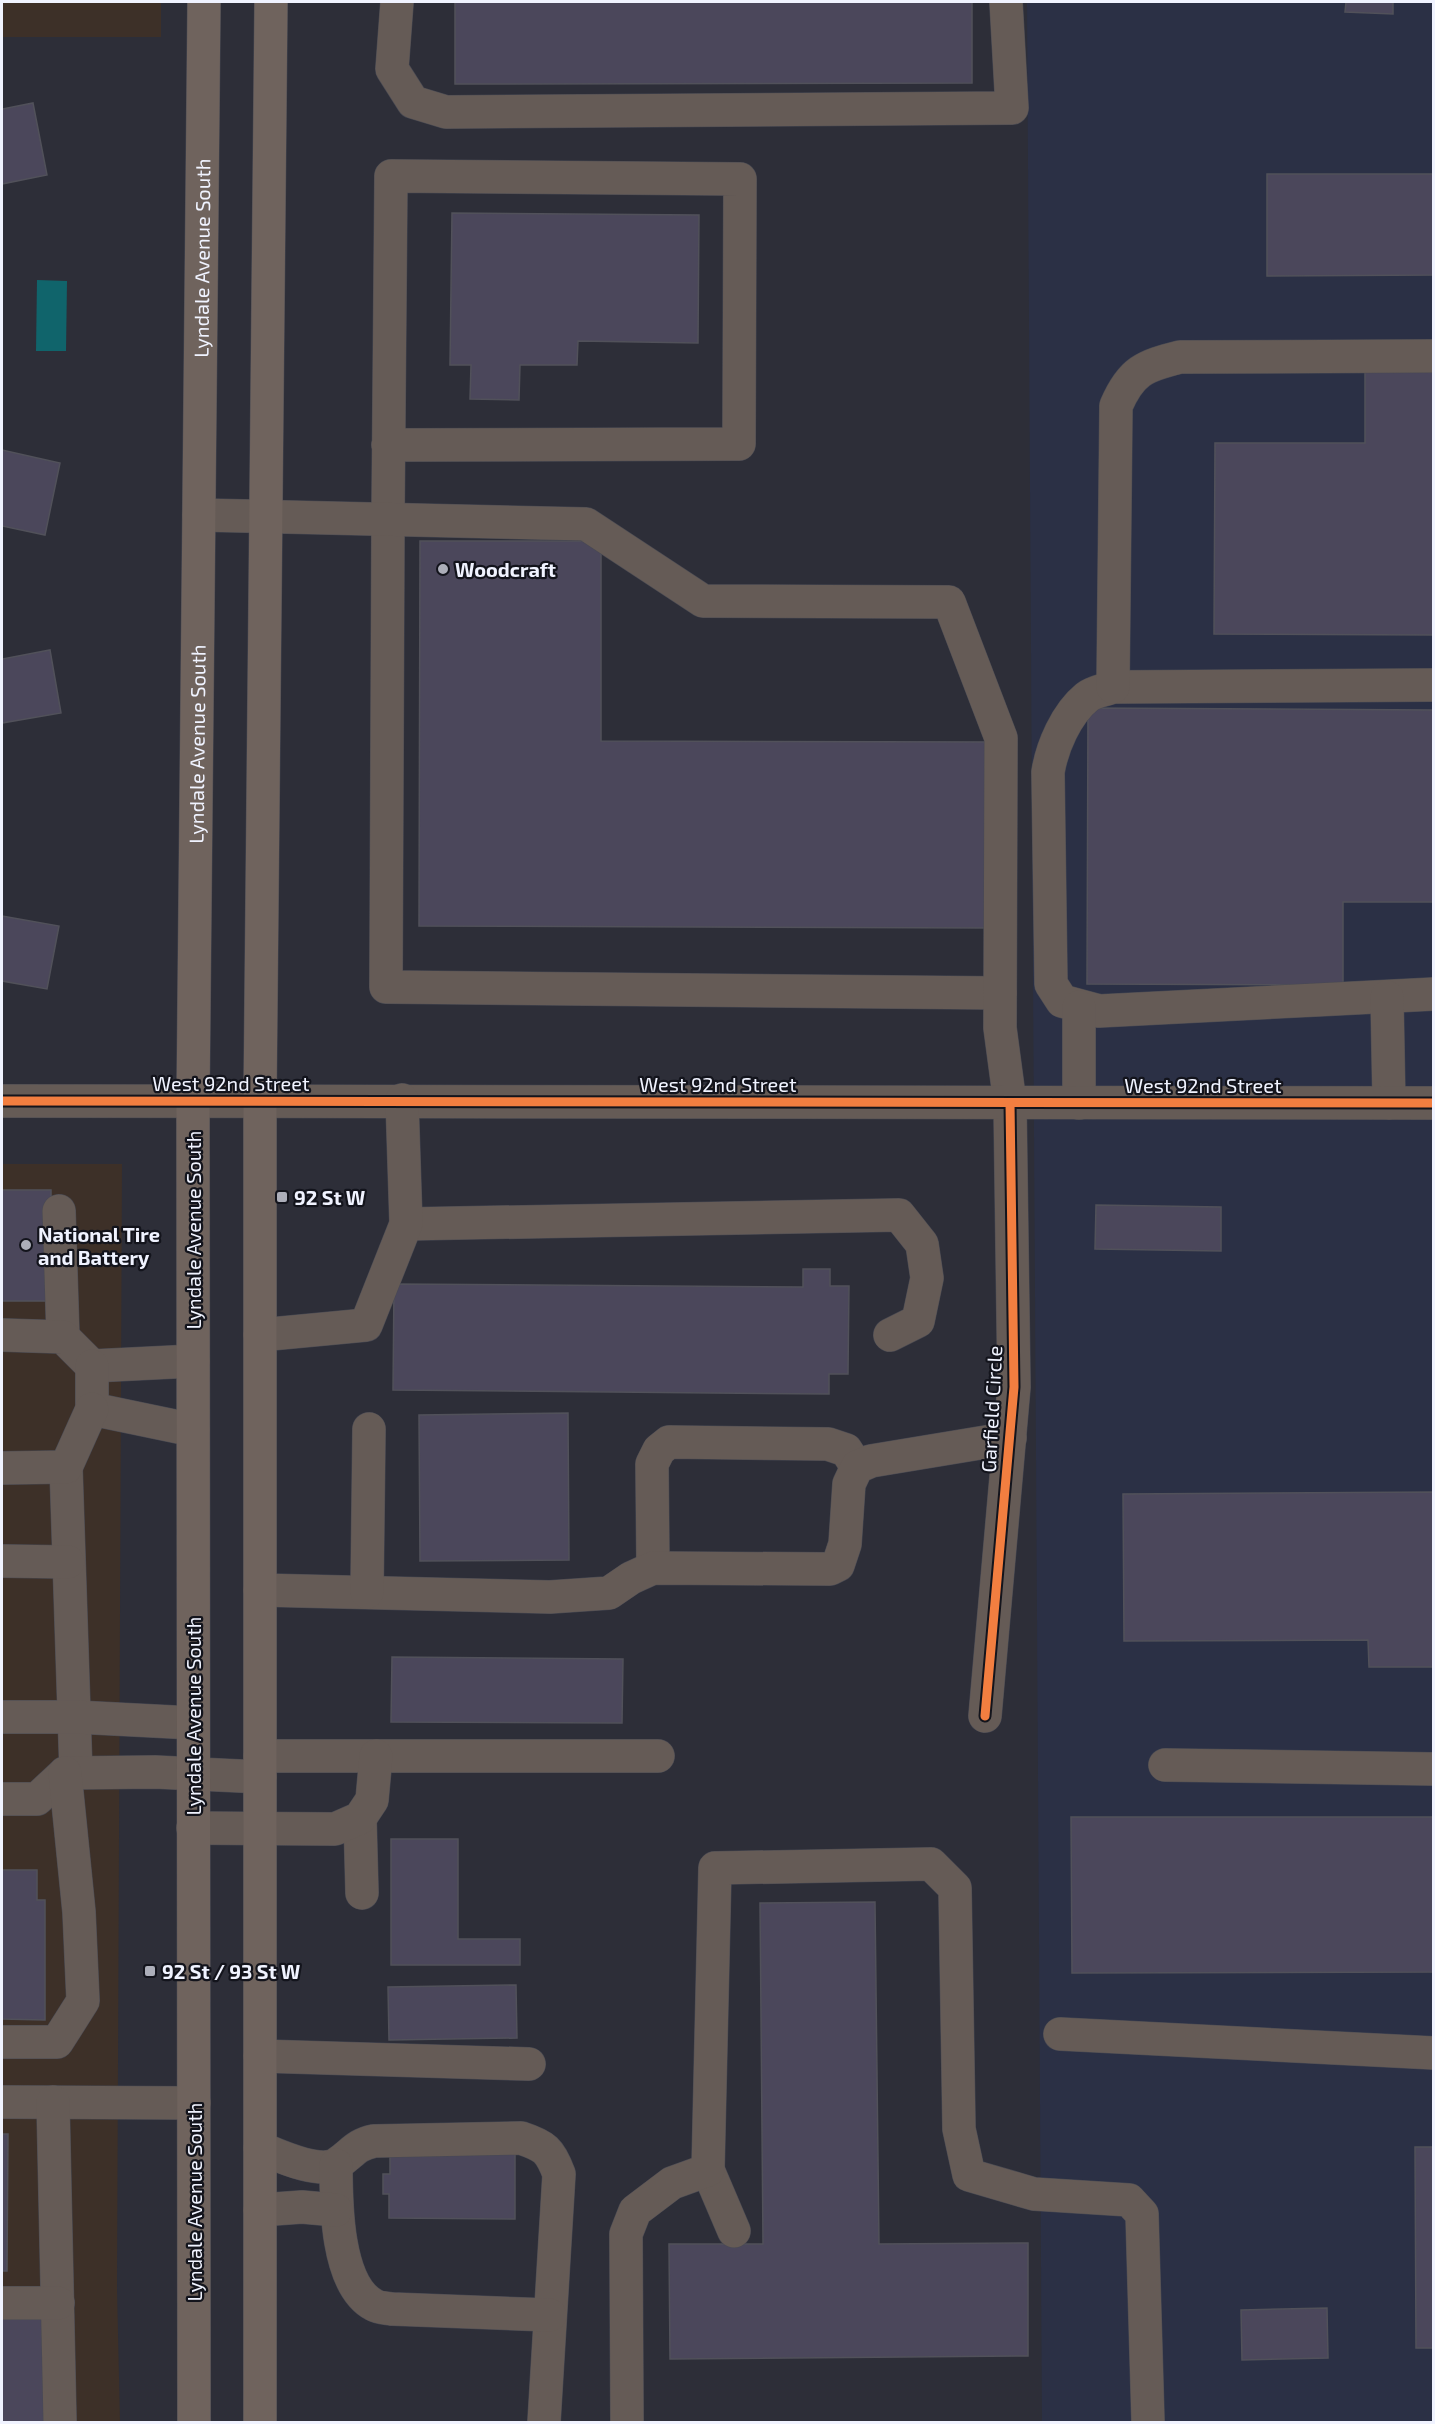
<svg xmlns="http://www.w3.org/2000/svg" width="1435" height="2424" font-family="'Exo 2',sans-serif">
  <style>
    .commercial { fill: #3d3028 }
    .built { fill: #2b3045 }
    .water { fill: #10646b }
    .building { fill: #4b475b; stroke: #51515a; stroke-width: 1.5 }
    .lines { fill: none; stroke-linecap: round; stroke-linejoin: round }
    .minor-casing { stroke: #494a53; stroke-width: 34 }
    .major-casing { stroke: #494a53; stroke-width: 34 }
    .minor { stroke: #655b56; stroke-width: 33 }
    .major { stroke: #6f635d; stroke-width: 33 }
    .cycleway-casing { stroke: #13141c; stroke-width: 13 }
    .cycleway { stroke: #f27e40; stroke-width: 9 }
    .poi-dot { fill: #acaeb9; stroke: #13141c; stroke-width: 2 }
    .labels { text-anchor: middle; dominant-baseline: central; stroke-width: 4.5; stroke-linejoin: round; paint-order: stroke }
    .street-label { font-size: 20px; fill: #f0f3ff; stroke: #13141c }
    .poi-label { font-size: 20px; font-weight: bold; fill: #f0f3ff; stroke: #13141c; text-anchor: start }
  </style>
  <rect width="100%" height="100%" fill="#2d2e38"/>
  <g class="commercial">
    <rect x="2" y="2" width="159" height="35"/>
    <path d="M2,1164H122L117,2289L120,2422H2Z"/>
  </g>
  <path class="built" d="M1027,2H1433V2422H1042Z"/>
  <path class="water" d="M37,280L67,281L66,351H36Z"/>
  <g class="building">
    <path d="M455,2H972V83L455,84Z"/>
    <path d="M1346,2H1393V14L1345,12Z"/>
    <path d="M33,103L47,175L2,184V109Z"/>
    <path d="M1267,174H1434V275L1267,276Z"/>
    <path d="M452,213L699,215L698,343L578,341L577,365H520L519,400L470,399L471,365H450Z"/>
    <path d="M1365,369H1434V635L1214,634L1215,443H1365Z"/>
    <path d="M2,450L60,463L45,535L2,526Z"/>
    <path d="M420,541H601V741L996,742L995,928L419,926Z"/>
    <path d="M50,650L61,713L2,723V659Z"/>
    <path d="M1088,708L1434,710V902H1343V985L1087,984Z"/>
    <path d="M2,916L59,926L47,989L2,981Z"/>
    <rect x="2" y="1190" width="49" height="111"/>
    <path d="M1096,1205L1221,1207V1251L1095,1249Z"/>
    <path d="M803,1269H830V1286H849L848,1374H829V1394L393,1390L394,1284L803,1287Z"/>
    <path d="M568,1413L569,1560L420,1561L419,1415Z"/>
    <path d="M1434,1492V1667H1369L1368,1640L1124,1641L1123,1494Z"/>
    <path d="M392,1657L623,1659L622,1723L391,1722Z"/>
    <path d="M1071,1817H1434V1972L1072,1973Z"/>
    <path d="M391,1839H458V1939H520V1965H391Z"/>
    <path d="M2,1870H37V1900H45V2020L2,2019Z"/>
    <path d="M875,1902L879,2244L1028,2243V2356L670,2359L669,2244H763L760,1903Z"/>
    <path d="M516,1985L517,2038L389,2040L388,1987Z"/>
    <path d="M2,2134H8L7,2271H2Z"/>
    <path d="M1415,2147H1434V2348H1416Z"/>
    <path d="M390,2149H515V2219L389,2218V2194H383V2174H390Z"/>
    <path d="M1327,2308L1328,2358L1242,2360L1241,2310Z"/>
    <path d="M2,2317H46L45,2422H2Z"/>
  </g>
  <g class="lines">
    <g class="minor-casing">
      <g id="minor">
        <path d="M397,2L392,69L413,102L446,112L1012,108L1006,2"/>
        <path d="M388,445L739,444L740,179L391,176L388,518L386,987L1000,993"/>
        <path d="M199,515L586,524L703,601L949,602L1001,738L1000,1028L1010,1103L1014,1387L985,1716"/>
        <path d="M1434,685L1113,687C1105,690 1093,692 1087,697C1066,714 1052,747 1048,772L1051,984L1062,1001L1099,1011L1434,994"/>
        <path d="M1113,687L1116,406C1131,371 1144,366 1180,357L1434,356"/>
        <path d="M1387,997L1389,1103"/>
        <path d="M1079,1007V1103"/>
        <path d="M2,1101L1434,1103"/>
        <path d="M59,1211L63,1337"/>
        <path d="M406,1224L899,1215L922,1244L927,1278L918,1321L890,1335"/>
        <path d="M2,1335L63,1337L92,1366L193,1361"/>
        <path d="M260,1335L366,1325L406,1224L402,1100"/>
        <path d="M92,1366V1409L193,1430"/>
        <path d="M66,1467L76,1773"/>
        <path d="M2,1468L66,1467L92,1409"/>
        <path d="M2,1561L68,1562"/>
        <path d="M653,1568L652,1464L659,1450L669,1442L828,1444L846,1450L857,1467"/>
        <path d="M260,1590L550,1597L609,1593L631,1578L653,1568L830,1569L838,1565L845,1544L849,1484L857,1467L871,1461L1010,1438"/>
        <path d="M367,1592L369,1429"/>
        <path d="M2,1717H76L193,1723"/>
        <path d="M260,1756H658"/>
        <path d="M1165,1765L1434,1769"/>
        <path d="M2,1799H37L65,1773L155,1772L260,1777"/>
        <path d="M360,1818L362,1893"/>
        <path d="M193,1828L335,1829L360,1818L372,1800L376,1756"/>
        <path d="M1060,2034L1434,2053"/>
        <path d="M2,2042H57L83,2001L79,1912L65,1773"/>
        <path d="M260,2056L529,2064"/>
        <path d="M2,2102L194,2103"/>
        <path d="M53,2102L60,2422"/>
        <path d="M260,2148C277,2155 322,2176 338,2163C353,2153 355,2145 374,2141L521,2138C545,2146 550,2150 559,2174L544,2422"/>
        <path d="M336,2165C336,2202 336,2285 374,2305C379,2308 387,2308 392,2309L550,2315"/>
        <path d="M708,2170L734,2231"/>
        <path d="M260,2210L302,2207L336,2210"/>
        <path d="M2,2303H58"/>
        <path d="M627,2422L626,2234L635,2211L672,2183L708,2170L715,1868L931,1864L955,1888L959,2129L969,2175L1034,2194L1129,2200L1142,2214L1148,2422"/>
      </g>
    </g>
    <g class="major-casing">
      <g id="major">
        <path id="s1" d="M194,2422L193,1102L204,2"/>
        <path d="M260,2422V1100L271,2"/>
      </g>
    </g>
    <use href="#minor" class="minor"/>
    <use href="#major" class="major"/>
    <g class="cycleway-casing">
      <g id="cycleway">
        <path d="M2,1101L1434,1103"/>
        <path d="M985,1716L1014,1387L1010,1103"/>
      </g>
    </g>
    <use href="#cycleway" class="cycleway"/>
  </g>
  <g class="poi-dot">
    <circle cx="443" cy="569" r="6"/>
    <rect x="276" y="1191" width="12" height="12" rx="3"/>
    <circle cx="26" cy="1245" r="6"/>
    <rect x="144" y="1965" width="12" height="12" rx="3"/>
  </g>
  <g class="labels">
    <g class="street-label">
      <text stroke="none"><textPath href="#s1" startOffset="2164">Lyndale Avenue South</textPath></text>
      <text stroke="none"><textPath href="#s1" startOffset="1678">Lyndale Avenue South</textPath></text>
      <text x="231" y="1083">West 92nd Street</text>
      <text x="718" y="1084">West 92nd Street</text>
      <text x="1203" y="1085">West 92nd Street</text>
      <text transform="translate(193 1230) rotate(-90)">Lyndale Avenue South</text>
      <text transform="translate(991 1409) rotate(-87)">Garfield Circle</text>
      <text transform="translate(193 1716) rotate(-90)">Lyndale Avenue South</text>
      <text transform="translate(194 2202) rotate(-90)">Lyndale Avenue South</text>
    </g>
    <g class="poi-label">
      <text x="455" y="569">Woodcraft</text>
      <text x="294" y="1197">92 St W</text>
      <text x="38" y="1234">National Tire<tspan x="38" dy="23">and Battery</tspan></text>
      <text x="162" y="1971">92 St / 93 St W</text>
    </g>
  </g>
  <rect width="1435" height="2424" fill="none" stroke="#f0f3ff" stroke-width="6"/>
</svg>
